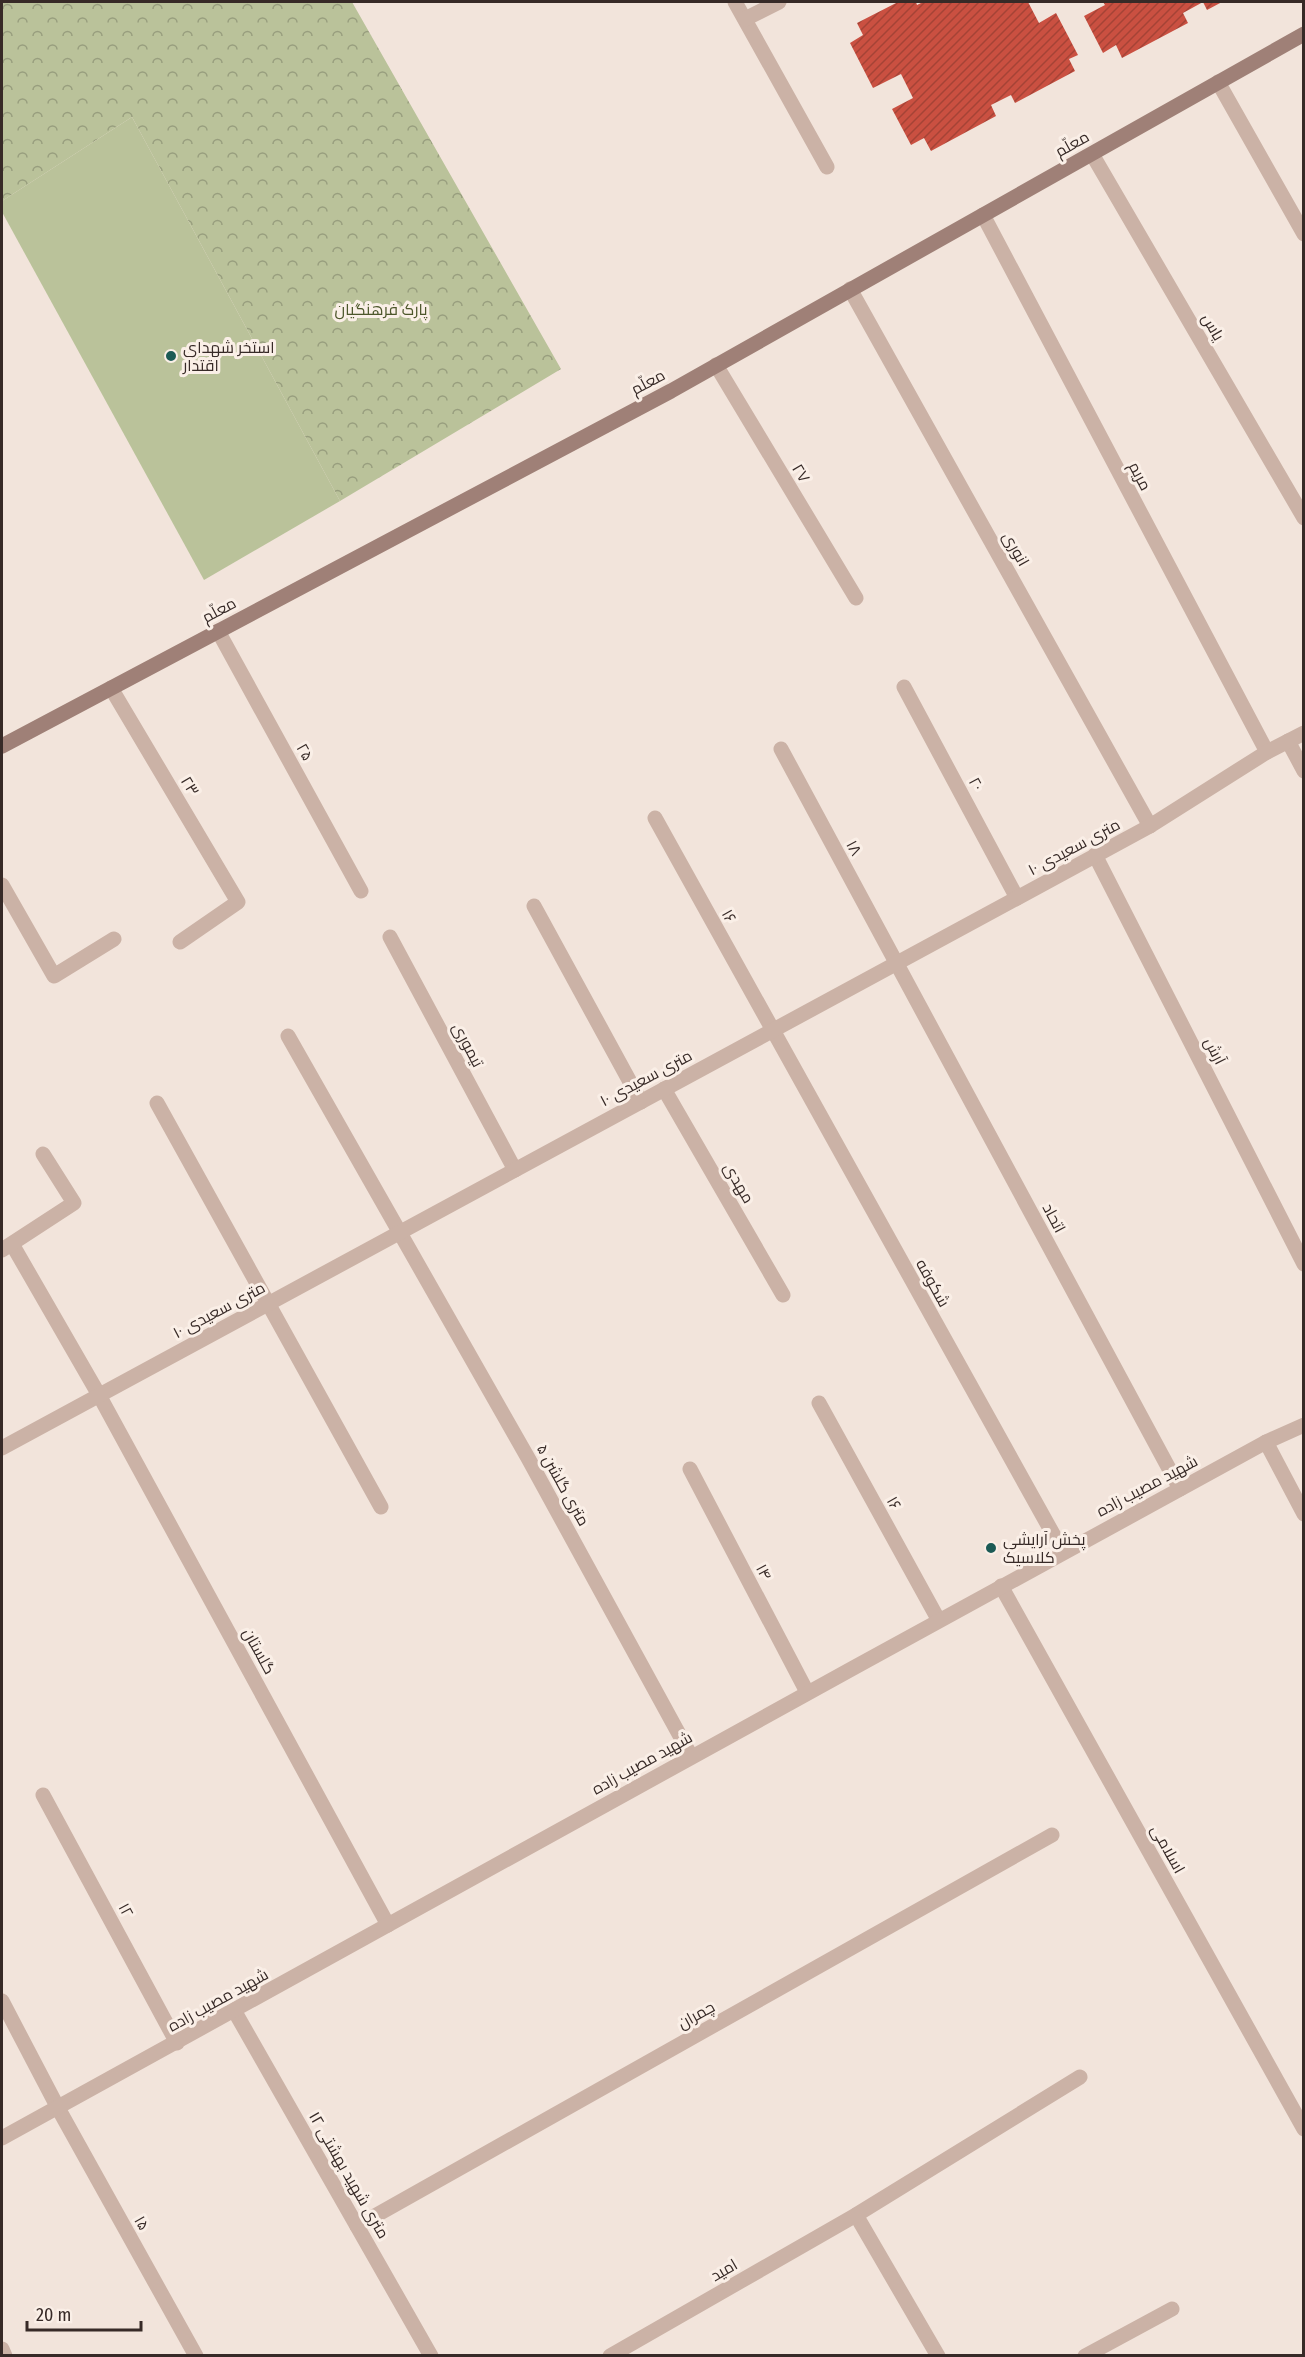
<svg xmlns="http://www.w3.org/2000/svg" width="1305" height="2357" font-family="'Fira Sans Condensed',Cairo,sans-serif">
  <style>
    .park { fill: url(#park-crowns) }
    .pitch { fill: #bac29a }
    .building { fill: url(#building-hatch) }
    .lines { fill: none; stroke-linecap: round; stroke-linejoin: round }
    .street { stroke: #cbb2a6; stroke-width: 15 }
    .secondary { stroke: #9f8077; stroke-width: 15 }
    .poi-dot { fill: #1b5a55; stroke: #faefe7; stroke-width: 2 }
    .labels { text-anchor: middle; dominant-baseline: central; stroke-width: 6; stroke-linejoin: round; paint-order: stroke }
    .street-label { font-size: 16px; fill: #372a27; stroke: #faefe7 }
    .park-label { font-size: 16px; fill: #4c562a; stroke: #faefe7 }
    .poi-label { font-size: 16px; fill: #372a27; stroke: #faefe7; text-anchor: start }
  </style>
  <defs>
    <pattern id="park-crowns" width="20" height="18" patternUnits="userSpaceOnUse" patternTransform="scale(1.5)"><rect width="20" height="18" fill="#bac29a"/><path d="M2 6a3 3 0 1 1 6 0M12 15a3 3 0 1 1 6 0" fill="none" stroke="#989e7e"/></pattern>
    <pattern id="building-hatch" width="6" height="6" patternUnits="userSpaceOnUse" patternTransform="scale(1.5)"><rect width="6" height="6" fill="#ca5041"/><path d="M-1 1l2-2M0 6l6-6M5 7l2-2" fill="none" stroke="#a54336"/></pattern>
  </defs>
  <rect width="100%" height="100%" fill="#f2e4db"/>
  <path class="park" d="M2,2H352L561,369L340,501L132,117L2,201Z"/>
  <path class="pitch" d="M132,117L340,501L204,580L2,212V201Z"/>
  <g class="building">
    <path d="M898,2H916L917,5L923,2H1028L1039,23L1056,13L1078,55L1069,59L1075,71L1015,103L1011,95L991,105L996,116L931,151L924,138L911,145L892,109L913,98L901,74L873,88L850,43L863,35L857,23Z"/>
    <path d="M1103,2H1222L1207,10L1203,2L1183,13L1188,23L1122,58L1116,45L1103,53L1084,16L1105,5Z"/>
  </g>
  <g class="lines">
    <g class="street">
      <path d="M735,2L827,167"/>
      <path d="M745,19L779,2"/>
      <path d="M1218,82L1304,234"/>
      <path d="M1092,154L1304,518"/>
      <path d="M983,215L1267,752"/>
      <path d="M850,289L1150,826"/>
      <path d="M716,365L856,598"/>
      <path d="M218,631L361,891"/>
      <path d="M904,687L1017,898"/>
      <path d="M111,688L238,902L180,942"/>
      <path d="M1288,741L1304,771"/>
      <path d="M781,749L1180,1489"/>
      <path d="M655,818L1063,1552"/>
      <path d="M1095,855L1304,1264"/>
      <path d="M2,885L54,976L114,939"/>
      <path d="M534,906L641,1102"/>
      <path d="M390,937L515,1170"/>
      <path d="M288,1036L528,1458L691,1756"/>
      <path d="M664,1089L783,1295"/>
      <path d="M157,1103L381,1507"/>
      <path d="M12,1244L99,1395L388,1925"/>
      <path d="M2,1250L74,1203L43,1154"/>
      <path d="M819,1403L938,1619"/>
      <path d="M1266,1442L1304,1514"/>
      <path d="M2,1448L1150,826L1267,752L1304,733"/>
      <path d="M690,1469L807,1692"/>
      <path d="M1001,1586L1304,2129"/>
      <path d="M43,1795L177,2043"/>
      <path d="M2,2001L58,2108L196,2356"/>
      <path d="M235,2012L431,2356"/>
      <path d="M2,2138C424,1908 843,1671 1266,1442L1304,1425"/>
      <path d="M856,2215L938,2356"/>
      <path d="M357,2226L1052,1835"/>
      <path d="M2,2349L5,2356"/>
      <path d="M610,2356L856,2215L1080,2077"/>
      <path d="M1085,2356L1172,2309"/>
    </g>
    <path class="secondary" d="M2,746L671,391L1304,34"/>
  </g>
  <g class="poi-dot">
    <circle cx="171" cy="356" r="6"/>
    <circle cx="991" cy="1548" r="6"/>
  </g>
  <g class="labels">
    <g class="street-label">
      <text transform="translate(1072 144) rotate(-29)">معلّم</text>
      <text transform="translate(1213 327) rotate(60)">یاس</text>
      <text transform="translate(648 382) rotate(-28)">معلّم</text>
      <text transform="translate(801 473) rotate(59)">۲۷</text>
      <text transform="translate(1140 476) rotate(62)">مریم</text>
      <text transform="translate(1016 549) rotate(61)">انوری</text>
      <text transform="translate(219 610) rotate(-28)">معلّم</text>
      <text transform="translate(305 752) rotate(61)">۲۵</text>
      <text transform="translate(976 784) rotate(62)">۲۰</text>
      <text transform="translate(190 786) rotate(59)">۲۳</text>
      <text transform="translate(1074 847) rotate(-28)">۱۰ متری سعیدی</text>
      <text transform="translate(854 848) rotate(62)">۱۸</text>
      <text transform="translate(729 916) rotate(61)">۱۶</text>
      <text transform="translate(468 1045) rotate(62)">تیموری</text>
      <text transform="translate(1215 1051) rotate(63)">آرش</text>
      <text transform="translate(646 1078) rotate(-28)">۱۰ متری سعیدی</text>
      <text transform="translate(739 1183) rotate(60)">مهدی</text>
      <text transform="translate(1054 1218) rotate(62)">اتحاد</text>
      <text transform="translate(933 1283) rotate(61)">شکوفه</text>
      <text transform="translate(219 1310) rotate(-28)">۱۰ متری سعیدی</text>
      <text transform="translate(563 1485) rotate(61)">۵ متری گلشن</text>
      <text transform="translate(1147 1486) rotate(-28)">شهید مصیب زاده</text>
      <text transform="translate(894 1503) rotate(61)">۱۶</text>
      <text transform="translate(764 1572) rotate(62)">۱۴</text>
      <text transform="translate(259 1651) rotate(61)">گلستان</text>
      <text transform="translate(642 1763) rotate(-29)">شهید مصیب زاده</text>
      <text transform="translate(1168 1849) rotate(61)">اسلامی</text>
      <text transform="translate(126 1910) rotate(62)">۱۲</text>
      <text transform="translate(218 2000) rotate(-29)">شهید مصیب زاده</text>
      <text transform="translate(696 2015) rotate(-29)">چمران</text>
      <text transform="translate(349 2175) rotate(60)">۱۲ متری شهید بهشتی</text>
      <text transform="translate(142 2223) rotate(61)">۱۵</text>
      <text transform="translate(724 2270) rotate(-30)">امید</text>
    </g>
    <g class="park-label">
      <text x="381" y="309">پارک فرهنگیان</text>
    </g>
    <g class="poi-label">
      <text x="183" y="347">استخر شهدای<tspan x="183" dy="18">اقتدار</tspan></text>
      <text x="1003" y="1539">پخش آرایشی<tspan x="1003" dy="18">کلاسیک</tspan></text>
    </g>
  </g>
  <rect width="1305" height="2357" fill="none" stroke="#372a27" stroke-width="6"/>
  <path d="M27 2321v9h114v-9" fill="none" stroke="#372a27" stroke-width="3"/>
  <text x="36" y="2321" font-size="18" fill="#372a27" stroke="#faefe7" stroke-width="4.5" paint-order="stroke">20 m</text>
</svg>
